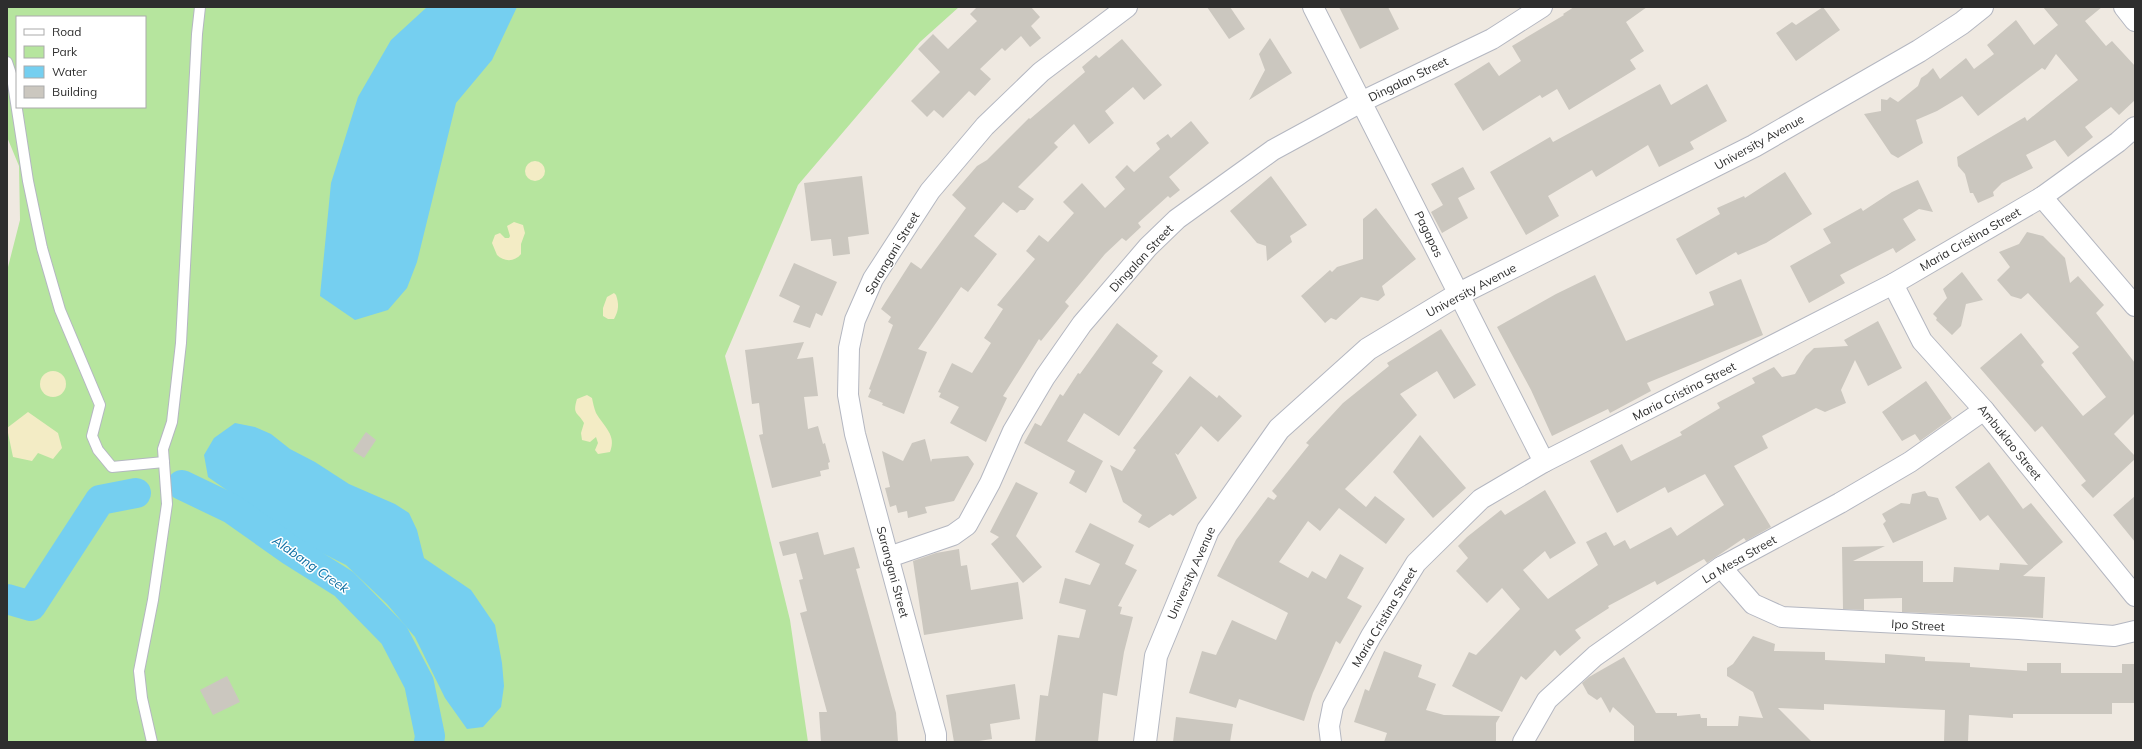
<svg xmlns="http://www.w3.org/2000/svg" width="2142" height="749" font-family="Mulish,sans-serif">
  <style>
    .green { fill: #b6e59e; fill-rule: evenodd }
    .sand { fill: #f3ecc5 }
    .water { fill: #75cff0 }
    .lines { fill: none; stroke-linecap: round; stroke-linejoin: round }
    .river { stroke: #75cff0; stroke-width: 30 }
    .building { fill: #cbc7bf }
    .lane-casing { stroke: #b4b7c1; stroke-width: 12 }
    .street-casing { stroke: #b4b7c1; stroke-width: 22 }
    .secondary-casing { stroke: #b4b7c1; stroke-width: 24 }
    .lane { stroke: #fff; stroke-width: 10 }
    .street { stroke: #fff; stroke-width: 20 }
    .secondary { stroke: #fff; stroke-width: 22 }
    .labels { text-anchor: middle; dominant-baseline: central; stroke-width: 3; stroke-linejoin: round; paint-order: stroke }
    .street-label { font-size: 12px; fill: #2e2e2e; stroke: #fff }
    .water-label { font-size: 13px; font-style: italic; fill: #0d6fa3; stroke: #fff }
  </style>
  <rect width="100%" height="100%" fill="#efe9e1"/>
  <path class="green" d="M7,7H959L920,42L798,185L725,356L790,620L808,742H7V271L20,220L19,166L7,137ZM17,17H145V107H17Z"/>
  <g class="sand">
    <circle cx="535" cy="171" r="10"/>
    <path d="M514,222L523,225L525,233L521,244V254C515,262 504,262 497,255L492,243L495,235L500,233L505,238H509L510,236L507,226Z"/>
    <path d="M614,293L616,295C619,304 619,310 614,319H608L603,316V308L607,297Z"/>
    <circle cx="53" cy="384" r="13"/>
    <path d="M587,395L592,398C593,403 594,408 596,413C604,427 617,435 610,452L598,454L595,450L598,443L596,437L590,442L582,440L581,433L584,423C578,412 572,415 577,399Z"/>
    <path d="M28,412L58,433L62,448L53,459L38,453L32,461L13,457L7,428Z"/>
  </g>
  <g class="water">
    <path d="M427,7H517L492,60L456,103L417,262L407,288L388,310L355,320L320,296L331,183L358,97L391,40Z"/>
    <path d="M235,423L255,427L271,434L290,449L315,462L349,484L395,504L409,513L417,530L424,558L471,590L495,625L502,663L504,686L501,707L483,727L467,729L445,698L415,637L387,604L346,565L304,544L208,477L204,455L214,438Z"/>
  </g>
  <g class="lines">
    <g class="river">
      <path d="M182,485L232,509L290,550L344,584L394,635L419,683L430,736L429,742"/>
      <path d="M7,599L31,606L100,500L136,493"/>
    </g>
  </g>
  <g class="building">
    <path d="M977,7H1031L1040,17L1031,26L1041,38L1030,47L1021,36L1005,51L1002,48L980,69L991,79L975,96L969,91L943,118L934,110L927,117L911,101L940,72L918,49L933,34L948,49L977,21L970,14Z"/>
    <path d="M1207,7H1230L1245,29L1229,39Z"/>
    <path d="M1339,7H1388L1399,29L1360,49Z"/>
    <path d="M1574,7H1647L1626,22L1644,51L1630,60L1636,69L1569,110L1557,89L1542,98L1540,95L1483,131L1454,84L1489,62L1499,76L1521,61L1512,46L1564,15L1563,14Z"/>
    <path d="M1823,7L1840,30L1796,61L1776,33L1792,22L1796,25Z"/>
    <path d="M2043,7H2102L2085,21L2106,46L2112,41L2135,66V100L2119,115L2111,107L2085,127L2093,137L2068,157L2055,140L2026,155L2033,168L2002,183L1993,192L1994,196L1978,203L1973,193H1970L1965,174L1958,166L1957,157L2025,117L2027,121L2078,80L2056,54L2045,70L2042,68L1978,116L1962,96L1937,111L1916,120L1923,143L1898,158L1891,154L1864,114L1881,111V99L1887,100L1890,97L1898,102L1918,86L1921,78L1927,74L1933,68L1940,79L1966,58L1974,69L1994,54L1987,45L2016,20L2034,45L2058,25Z"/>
    <path d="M1270,38L1292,73L1249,100L1265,70L1259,54Z"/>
    <path d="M1122,39L1162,85L1144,100L1133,87L1105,111L1114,123L1089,144L1074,124L1054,143L1058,147L1018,187L1034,199L1025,210H1020L1017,213L1003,202L974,236L997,254L968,292L961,287L918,349L927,352L904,414L882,405L883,403L868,397L871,390L869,389L893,325L888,322L891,317L881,309L911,262L921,269L966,208L952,195L977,166L987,160L1029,118L1030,119L1085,72L1082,67L1096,55L1099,58Z"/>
    <path d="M1660,84L1671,105L1707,84L1727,121L1690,142L1694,149L1659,167L1648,145L1596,177L1592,170L1548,196L1559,216L1526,235L1490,172L1550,137L1553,142Z"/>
    <path d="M1191,121L1209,143L1169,177L1180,190L1170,198L1168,196L1138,223L1141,227L1126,241L1122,238L1105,254L1065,302L1069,306L1041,341L1039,339L1003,396L1007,398L986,442L950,423L959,407L939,397L941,393L938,392L952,363L972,373L991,343L984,338L1003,309L997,305L1035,259L1026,251L1039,235L1048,242L1074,213L1063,202L1082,183L1105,208L1125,189L1115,177L1127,165L1134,172L1160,149L1156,143L1168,134L1171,138Z"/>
    <path d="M1463,167L1475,189L1458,198L1468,218L1442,233L1431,212L1443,205L1431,184Z"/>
    <path d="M1785,172L1812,214L1766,243L1738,255L1736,252L1696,275L1676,239L1720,214L1717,208L1744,196L1745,198Z"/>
    <path d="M862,176L869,234L848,237L850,254L833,256L831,239L811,241L804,183Z"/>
    <path d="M1271,176L1307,225L1290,236L1292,242L1267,261L1266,246L1257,243L1230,211Z"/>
    <path d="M1918,180L1933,212L1919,209L1903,219L1916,240L1896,253L1893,248L1840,275L1845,283L1809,303L1790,266L1831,243L1823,229L1861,208L1863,211L1892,192Z"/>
    <path d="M1376,208L1416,259L1382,286L1385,295L1378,301L1361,297L1336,320L1331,318L1325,323L1301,296L1330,270L1332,272L1337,267L1363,259V219Z"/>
    <path d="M2027,232L2043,236L2065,258L2070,283L2078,276L2104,305L2096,313L2135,363V413L2114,434L2135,456V459L2093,498L2081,485L2086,481L2042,426L2035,432L1980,368L2021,333L2044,362L2041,365L2083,416L2106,397L2072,353L2079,347L2028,293L2021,299L2011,296L1997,280L2010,267L1999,252L2019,244Z"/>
    <path d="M794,263L837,282L822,316L816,313L810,328L793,322L800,306L779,296Z"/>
    <path d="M1962,272L1983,300L1966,304L1961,326L1952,335L1936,320L1937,318L1933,314L1947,298L1943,289Z"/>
    <path d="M1595,275L1626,341L1714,305L1709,292L1741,279L1763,335L1647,383L1651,391L1610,413L1608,409L1552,436L1531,390L1497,327L1556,294Z"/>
    <path d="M1878,321L1902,368L1868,386L1855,360L1841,390L1846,403L1825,412L1816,408L1762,436L1768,448L1734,466L1771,527L1746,541L1744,538L1707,563L1704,559L1657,585L1655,581L1608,606L1609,608L1575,630L1581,638L1560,656L1555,650L1526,680L1521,676L1502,712L1452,686L1469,652L1476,655L1520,609L1502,588L1487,603L1456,571L1468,558L1458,546L1467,537L1501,510L1505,515L1545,490L1576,543L1550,559L1545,551L1523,570L1548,599L1598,565L1586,542L1606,532L1614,546L1625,540L1630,549L1671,527L1677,536L1724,505L1705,474L1668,493L1665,487L1617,513L1590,461L1622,444L1631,461L1682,435L1680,432L1720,408L1717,403L1755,383L1752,378L1774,367L1782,377L1795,374L1806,356L1814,348L1848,346L1844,340Z"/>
    <path d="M1117,323L1158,356L1152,363L1163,371L1119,436L1084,413L1067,441L1103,461L1086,493L1069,483L1075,471L1024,443L1035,423L1041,426L1060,394L1063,396L1078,373L1080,374Z"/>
    <path d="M1441,329L1476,385L1454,399L1437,371L1400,394L1417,415L1345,489L1366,507L1375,496L1405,519L1386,544L1339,508L1320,531L1308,521L1279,562L1308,578L1312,571L1326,579L1340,554L1364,568L1347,598L1362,606L1340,644L1336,641L1313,693L1304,721L1239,699L1236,708L1189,693L1202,651L1216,655L1232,620L1276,640L1288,613L1217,576L1236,540L1268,497L1274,500L1277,496L1272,491L1309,445L1306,443L1343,403L1389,366L1387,363Z"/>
    <path d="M804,342L797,359L813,357L818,396L804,397L808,429L818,426L823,444L825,443L830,462L828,463L829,469L820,471L821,476L772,488L759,435L763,434L759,403L752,404L745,350Z"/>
    <path d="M1190,376L1217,398L1219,395L1242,416L1218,442L1201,426L1178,455L1175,453L1197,498L1173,516L1170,514L1149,528L1138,522L1142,515L1123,502L1110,465L1122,471L1136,450L1133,448Z"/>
    <path d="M1926,381L1952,418L1920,441L1915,434L1902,441L1882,412Z"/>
    <path d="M366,432L376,440L364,458L353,451Z"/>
    <path d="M1420,435L1466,488L1433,518L1393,472Z"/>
    <path d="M925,439L931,462L932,459L968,456L974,464L954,501L925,507L927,513L908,518L907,511L898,513L896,505L890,507L885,488L890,487L882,451L903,461L912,443Z"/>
    <path d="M1989,462L2023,509L2031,503L2063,542L2023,576L2045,577L2043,618L1902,612V598L1864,599V610L1843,609L1842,547L1885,546L1853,561H1923V582H1953L1954,567L1999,570L2000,563L2028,565L1988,515L1980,521L1955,487Z"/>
    <path d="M1016,482L1038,493L1016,536L1042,567L1023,583L991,544L999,537L990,532Z"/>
    <path d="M1925,491L1928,496L1938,498L1947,519L1893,543L1883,524L1886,521L1882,514L1901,503L1910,504L1912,494Z"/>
    <path d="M2135,496V542L2113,515Z"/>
    <path d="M1090,523L1134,545L1125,564L1137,570L1118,606L1122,607L1120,614L1133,617L1124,652L1117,696L1103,693L1098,742H1035L1040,695L1048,696L1058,635L1079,638L1086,610L1059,603L1065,578L1090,585L1100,564L1075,552Z"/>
    <path d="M818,532L824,555L854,547L860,568L856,569L896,713L898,742H821L819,712H827L800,613L807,611L799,580L803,579L796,553L783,556L779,542Z"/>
    <path d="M959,549L961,566L967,565L971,590L1018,582L1023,619L924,635L913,561L936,553Z"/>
    <path d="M1753,636L1775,644L1774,651L1825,652V660L1885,663V654L1925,657V661L1970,663V667L2027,671V663H2061V673H2122V664H2135V703H2112V714H2013V718L1969,715L1968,742H1944L1945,710L1824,704V710L1778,708L1812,742H1634V726L1613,707L1610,713L1601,697L1597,700L1588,694L1582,683L1589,677L1624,657L1656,713H1677V716L1700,714L1701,718H1707V726H1738L1739,716L1763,718L1753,692L1727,676V668L1733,664Z"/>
    <path d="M1384,651L1422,665L1418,677L1436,684L1426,710L1444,715L1500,716L1496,723V742H1384L1387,733L1354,722L1365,689L1369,691Z"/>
    <path d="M227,676L240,702L213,715L200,690Z"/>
    <path d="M1015,684L1020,719L990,724L992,739L972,742H954L946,695Z"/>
    <path d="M1176,717L1233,724L1230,742H1173Z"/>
  </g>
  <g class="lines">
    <g class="lane-casing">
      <g id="lane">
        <path d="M7,62L12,77L28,181L42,248L60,310L100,405L92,436L98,450L112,467L164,462"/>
        <path d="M152,742L142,698L139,671L153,600L167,504L163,449L172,422L181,343L197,34L200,7"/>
      </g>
    </g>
    <g class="street-casing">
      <g id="street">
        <path d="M1313,7L1544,462"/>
        <path d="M2124,7L2135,21"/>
        <path d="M2042,197L2135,306"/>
        <path d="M1893,284L1922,341L1984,410L2135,596"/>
        <path d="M889,557L953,535L967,525L990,483L1013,431L1045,377L1082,324L1148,247L1177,219L1273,150L1363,101L1492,39L1542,7"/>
        <path d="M1721,567L1753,604L1782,617L2019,629L2114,636L2135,631"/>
        <path d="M936,742V734L855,434L848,395L849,348L855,320L873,279L930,191L985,126L1041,72L1127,7"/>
        <path d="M1331,742L1329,726L1333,706L1371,636L1416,563L1481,499L1544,462L1893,284L2042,197L2118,142L2135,127"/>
        <path d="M1523,742L1547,700L1595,656L1721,567L1840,503L1910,462L1984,410"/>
      </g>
    </g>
    <g class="secondary-casing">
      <path id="secondary" d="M1145,742L1156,656L1208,530L1279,429L1368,349L1459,294L1754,146L1919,51L1962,23L1982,7"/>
    </g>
    <use href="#lane" class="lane"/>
    <use href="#street" class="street"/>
    <use href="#secondary" class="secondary"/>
  </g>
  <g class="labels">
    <g class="street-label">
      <text transform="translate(1408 79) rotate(-26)">Dingalan Street</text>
      <text transform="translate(1759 142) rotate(-29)">University Avenue</text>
      <text transform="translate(1429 234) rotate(64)">Pagapas</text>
      <text transform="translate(1970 239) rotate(-30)">Maria Cristina Street</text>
      <text transform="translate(892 253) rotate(-59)">Sarangani Street</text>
      <text transform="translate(1141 258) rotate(-47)">Dingalan Street</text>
      <text transform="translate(1471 290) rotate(-28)">University Avenue</text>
      <text transform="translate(1684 391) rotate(-27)">Maria Cristina Street</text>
      <text transform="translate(2010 442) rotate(51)">Ambuklao Street</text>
      <text transform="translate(1739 559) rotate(-30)">La Mesa Street</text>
      <text transform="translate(893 572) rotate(75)">Sarangani Street</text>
      <text transform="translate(1191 573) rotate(-66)">University Avenue</text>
      <text transform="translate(1384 617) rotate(-59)">Maria Cristina Street</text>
      <text transform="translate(1918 625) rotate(3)">Ipo Street</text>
    </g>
    <g class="water-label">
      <text transform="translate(311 564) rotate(35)">Alabang Creek</text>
    </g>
  </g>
  <rect width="2142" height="749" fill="none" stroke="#2e2e2e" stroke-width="16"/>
  <rect x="16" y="16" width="130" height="92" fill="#ffffff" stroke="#ababab"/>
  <rect x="24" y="29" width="20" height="6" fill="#ffffff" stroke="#ababab"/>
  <text x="52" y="36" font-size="12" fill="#2e2e2e">Road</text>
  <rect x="24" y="46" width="20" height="12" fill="#b6e59e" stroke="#ababab"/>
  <text x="52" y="56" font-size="12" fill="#2e2e2e">Park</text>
  <rect x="24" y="66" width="20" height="12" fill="#75cff0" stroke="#ababab"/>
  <text x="52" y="76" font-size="12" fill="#2e2e2e">Water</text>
  <rect x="24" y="86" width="20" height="12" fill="#cbc7bf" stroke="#ababab"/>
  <text x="52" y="96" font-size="12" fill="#2e2e2e">Building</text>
</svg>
